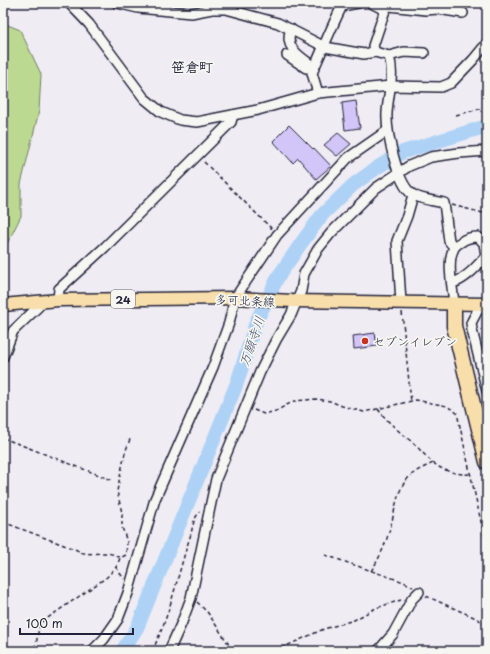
<svg xmlns="http://www.w3.org/2000/svg" width="490" height="654" font-family="'Playpen Sans','Klee One',sans-serif">
  <style>
    .green { fill: #bcd991; stroke: #6f7e66 }
    .lines { fill: none; stroke-linecap: round; stroke-linejoin: round }
    .river { stroke: #aed2f6; stroke-width: 14 }
    .building { fill: #d2c6f9; stroke: #22223b }
    .minor-casing { stroke: #22223b; stroke-width: 12 }
    .major-casing { stroke: #22223b; stroke-width: 15 }
    .highway-casing { stroke: #22223b; stroke-width: 17 }
    .path { stroke: #22223b; stroke-width: 1.5; stroke-dasharray: 4 3; stroke-linecap: butt }
    .minor { stroke: #f6f6f2; stroke-width: 9 }
    .major { stroke: #f8deab; stroke-width: 12 }
    .highway { stroke: #f8deab; stroke-width: 14 }
    .poi-dot { fill: #c8321e; stroke: #f6f6f2; stroke-width: 1.5 }
    .labels { text-anchor: middle; dominant-baseline: central; stroke-width: 3.5; stroke-linejoin: round; paint-order: stroke }
    .shield { fill: #f6f6f2; stroke: #626272; stroke-width: 1 }
    .shield-label { font-size: 11px; font-weight: bold; fill: #22223b }
    .street-label { font-size: 12px; fill: #22223b; stroke: #f6f6f2 }
    .poi-label { font-size: 12px; fill: #22223b; stroke: #f6f6f2; text-anchor: start }
    .water-label { font-size: 13px; font-style: italic; fill: #4c5773; stroke: #f6f6f2 }
    .quarter-label { font-size: 14px; font-weight: bold; fill: #22223b; stroke: #f6f6f2 }
  </style>
  <rect width="100%" height="100%" fill="#efecf3"/>
  <filter id="ink" filterUnits="userSpaceOnUse"><feTurbulence type="fractalNoise" baseFrequency=".025" numOctaves="2"/><feDisplacementMap in="SourceGraphic" scale="8" xChannelSelector="R" yChannelSelector="G"/><feConvolveMatrix kernelMatrix="1 2 1 2 8 2 1 2 1" color-interpolation-filters="sRGB"/></filter>
  <g filter="url(#ink)">
    <path class="green" d="M3,23L20,30L41,74L39,111L21,184V216L3,252Z"/>
    <g class="lines">
      <path class="river" d="M122,651L137,628L237,383L256,322L278,277L302,242L322,215L353,185L378,167L403,152L487,126"/>
    </g>
    <g class="building">
      <path d="M356,101L360,128L345,130L342,103Z"/>
      <path d="M289,125L313,149L314,148L331,166L316,179L298,158L293,163L273,141Z"/>
      <path d="M338,133L351,144L337,156L324,145Z"/>
      <path d="M375,333L377,346L354,349L353,336Z"/>
    </g>
    <g class="lines">
      <g class="minor-casing">
        <g id="minor">
          <path d="M69,3L89,24L144,98L161,112L180,120L197,122L258,110L318,93L391,86L441,87L451,83L473,60L487,43"/>
          <path d="M117,3L138,8L191,13L212,9H226L278,23L325,47L364,54L375,52L389,56C395,76 388,93 387,113C386,131 397,184 412,194C418,199 435,201 444,203L449,241L454,247"/>
          <path d="M371,3L385,10"/>
          <path d="M389,6L426,10L438,9L463,13"/>
          <path d="M291,29C283,48 301,57 314,67"/>
          <path d="M375,52L373,46L385,10L390,3"/>
          <path d="M287,55L306,68"/>
          <path d="M389,56L404,52L424,53"/>
          <path d="M318,93L312,73C322,51 331,28 342,6L358,3"/>
          <path d="M453,283C466,279 477,266 486,256L484,243L478,237C471,237 466,238 461,242C459,243 455,246 454,248C446,262 453,288 454,304"/>
          <path d="M58,300L59,289L105,247L231,122L233,115"/>
          <path d="M401,302L397,241L407,216L413,195"/>
          <path d="M481,304L471,323L472,330L487,391"/>
          <path d="M3,357L13,331L39,306L41,302"/>
          <path d="M92,651L104,639L118,619L128,593L155,499L213,367L229,323L235,298L277,235L348,158L387,131"/>
          <path d="M169,651L182,622L191,598L216,479L260,372L276,340L291,315L301,291L304,274L318,249L331,233L376,188L409,166L431,157L459,153L487,151"/>
          <path d="M378,651L393,634L412,599L419,592"/>
        </g>
      </g>
      <g class="major-casing">
        <path id="major" d="M3,305L58,300L235,298L292,301L487,304"/>
      </g>
      <g class="highway-casing">
        <path id="highway" d="M454,304V326L487,462"/>
      </g>
      <g class="path">
        <path d="M456,115L487,107"/>
        <path d="M204,162L272,229"/>
        <path d="M452,205L487,214"/>
        <path d="M402,312L411,402"/>
        <path d="M378,409C387,422 400,432 412,442C421,450 429,461 439,467C447,472 461,475 470,474"/>
        <path d="M254,410L264,414L276,411L294,401L316,399L330,401L342,406L364,412L416,400L447,406L457,413L487,549"/>
        <path d="M3,438L112,480"/>
        <path d="M3,522L77,550C89,559 106,547 120,558"/>
        <path d="M325,555L404,582L413,587"/>
        <path d="M116,567L124,579"/>
        <path d="M371,571C380,558 386,543 390,528C396,510 396,485 414,473C419,469 427,466 433,463"/>
        <path d="M426,596L476,618L487,625"/>
        <path d="M197,602L208,613L233,651"/>
        <path d="M27,651L36,645L39,627L42,622L107,577L117,566L120,558L126,555L127,542L122,527V513L117,491L125,453L130,439"/>
        <path d="M152,651C170,616 177,577 189,540C193,530 192,519 200,512"/>
        <path d="M275,651L324,629L354,620L376,608L401,600"/>
      </g>
      <use href="#minor" class="minor"/>
      <use href="#major" class="major"/>
      <use href="#highway" class="highway"/>
    </g>
  </g>
  <circle class="poi-dot" cx="365" cy="341" r="4"/>
  <g class="labels">
    <rect class="shield" x="111" y="290" width="24" height="18" rx="3"/>
    <g class="shield-label">
      <text x="123" y="299">24</text>
    </g>
    <g class="street-label">
      <text transform="translate(245 300) rotate(2)">多可北条線</text>
    </g>
    <g class="poi-label">
      <text x="373" y="341">セブンイレブン</text>
    </g>
    <g class="water-label">
      <text transform="translate(251 341) rotate(-71)">万願寺川</text>
    </g>
    <g class="quarter-label">
      <text x="192" y="66">笹倉町</text>
    </g>
  </g>
  <rect width="490" height="654" fill="none" stroke="#f6f6f2" stroke-width="16"/>
  <rect x="8" y="8" width="474" height="638" fill="none" stroke="#22223b" stroke-width="1.5" filter="url(#ink)"/>
  <path d="M20 628v6h113v-6" fill="none" stroke="#22223b" stroke-width="2"/>
  <text x="26" y="628" font-size="12" fill="#22223b" stroke="#f6f6f2" stroke-width="3" paint-order="stroke">100 m</text>
</svg>
